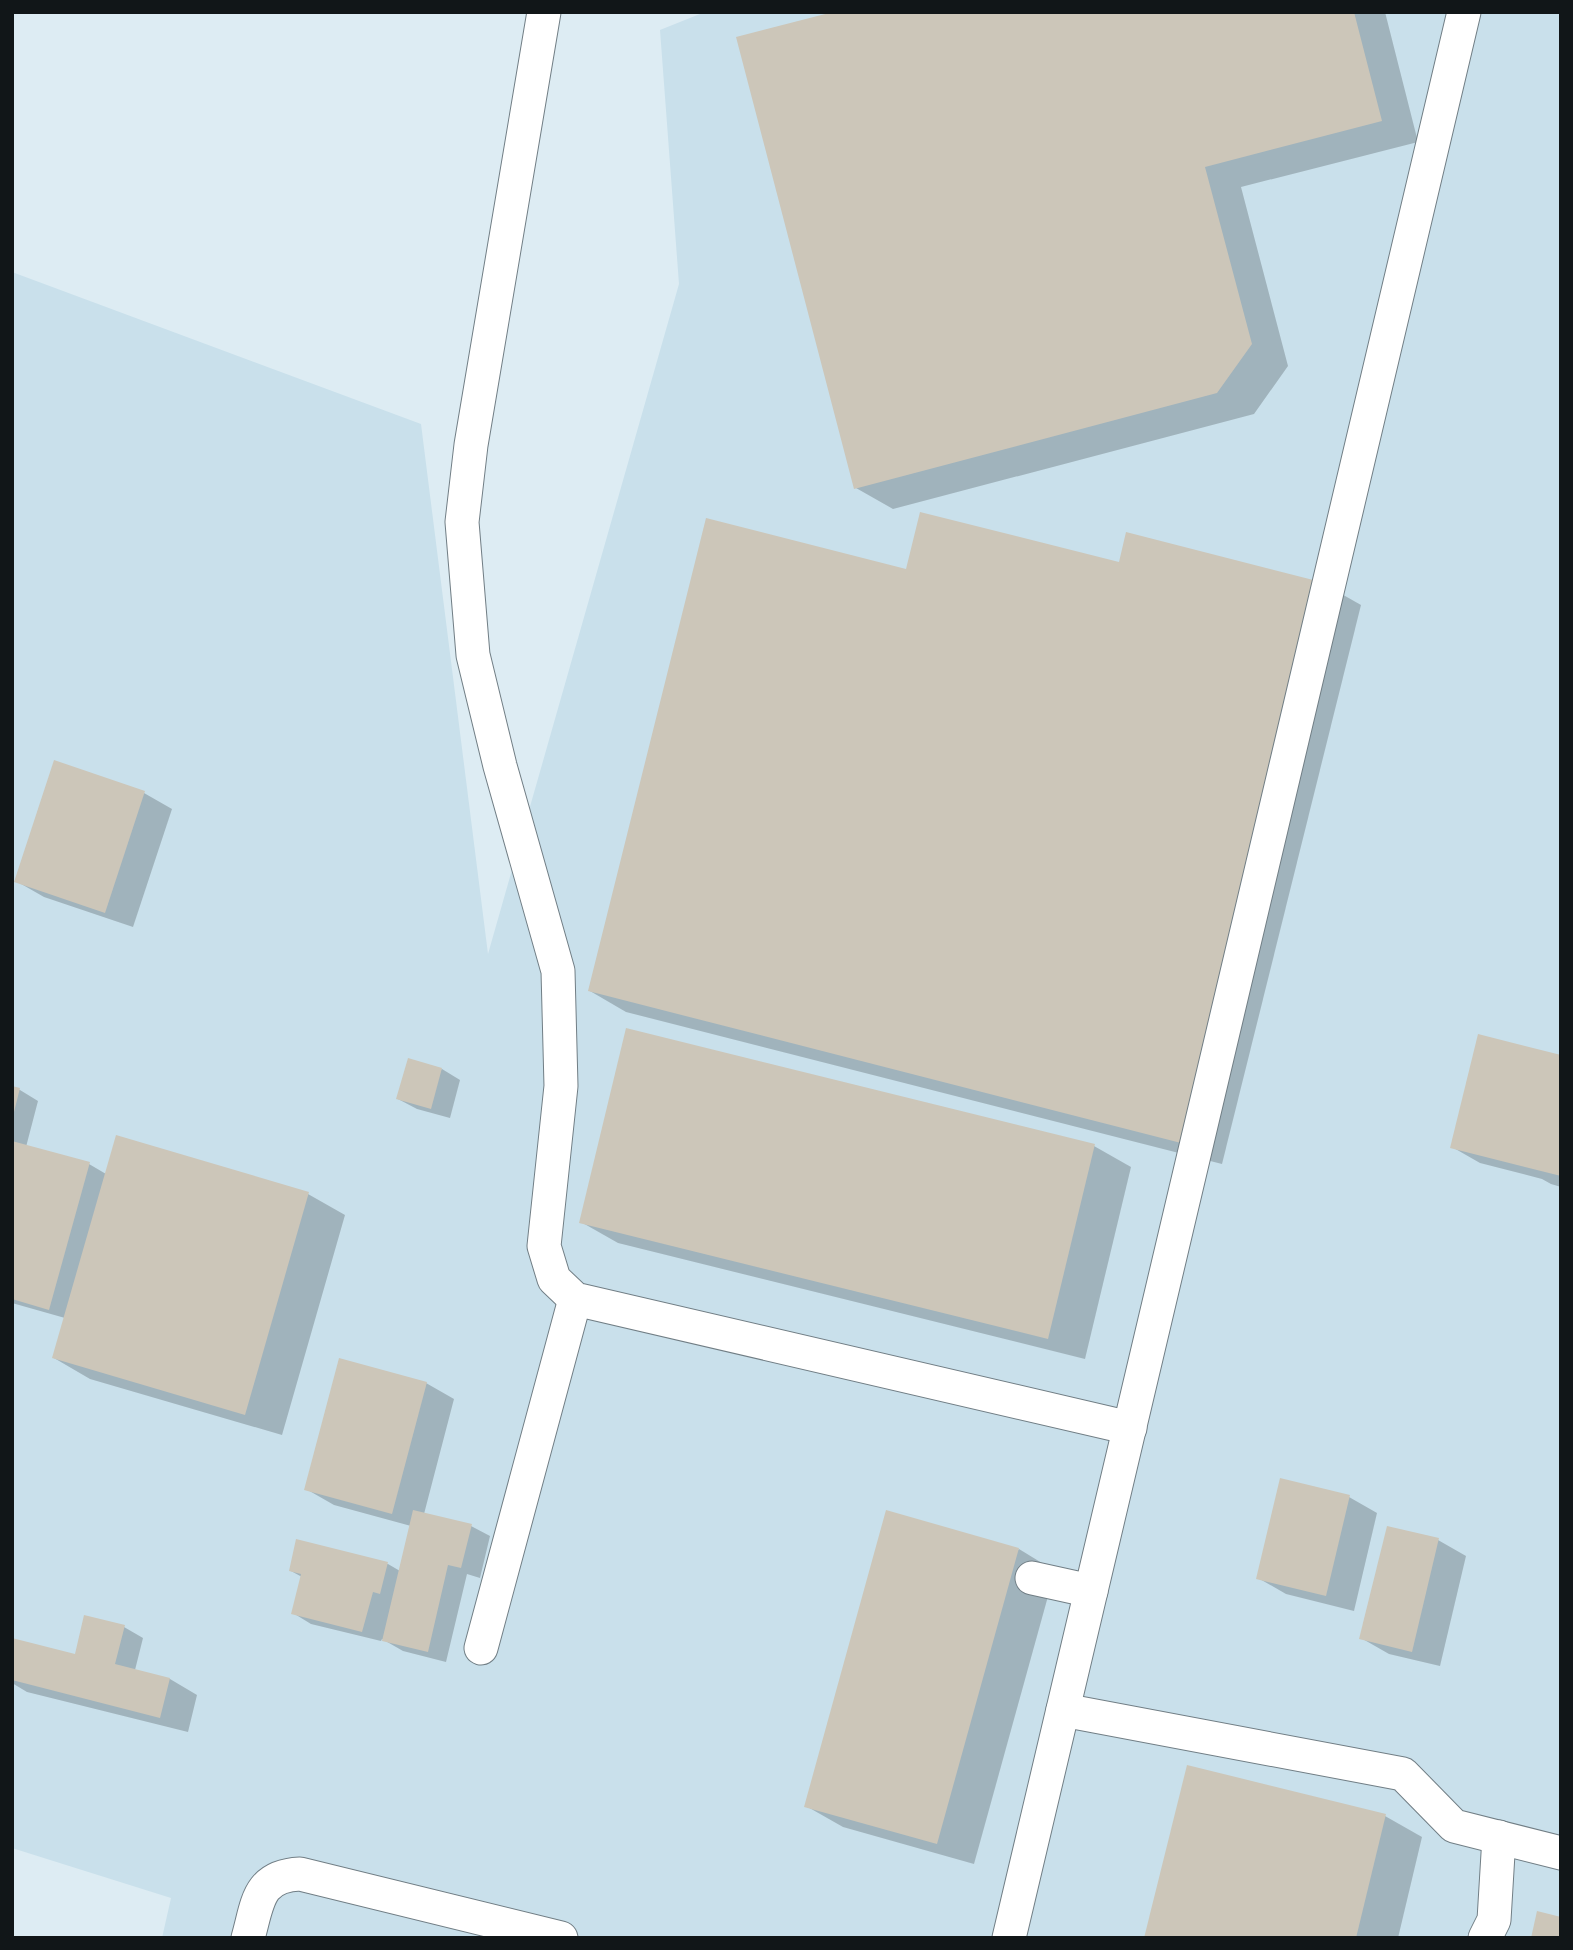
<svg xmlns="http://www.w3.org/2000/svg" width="1573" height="1950" font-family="Jost,sans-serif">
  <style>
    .built { fill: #c9e0eb }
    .shadow { fill: #0003 }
    .building { fill: #ccc6b9 }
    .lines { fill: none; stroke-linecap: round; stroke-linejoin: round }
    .minor-casing { stroke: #717e85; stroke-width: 35 }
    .minor { stroke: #fff; stroke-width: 33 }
  </style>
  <rect width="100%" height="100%" fill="#ddecf3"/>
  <path class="built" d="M705,12H1561V1938H162L171,1898L12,1848V272L421,424L488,954L679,284L660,30Z"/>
  <g class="shadow">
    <path d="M840,12H1385L1418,142L1241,187L1288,366L1254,414L893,509L856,488Z"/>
    <path d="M1120,564L1324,584L1361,605L1222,1164L626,1012L590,991L907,571Z"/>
    <path d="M144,793L172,809L133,927L44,897L16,881Z"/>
    <path d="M1561,1056V1187L1551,1184L1542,1179L1480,1163L1452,1147Z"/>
    <path d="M442,1069L460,1080L450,1118L417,1109L398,1099Z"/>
    <path d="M12,1088L20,1090L38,1101L26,1147L89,1164L106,1174L308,1194L345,1215L282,1435L90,1379L54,1358L65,1318L12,1303Z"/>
    <path d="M1094,1146L1131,1167L1085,1359L618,1243L581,1222Z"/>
    <path d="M426,1383L454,1399L424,1514L471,1526L490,1536L480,1578L467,1574L446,1662L403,1651L382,1639L381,1641L311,1624L293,1613L302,1577L291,1571L388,1564L400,1571L411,1526L334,1505L306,1489Z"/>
    <path d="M1349,1497L1377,1513L1354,1611L1286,1594L1258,1578Z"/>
    <path d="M1438,1540L1466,1556L1440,1666L1389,1654L1361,1638Z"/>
    <path d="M1019,1549L1055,1571L974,1864L843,1827L806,1806Z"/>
    <path d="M124,1627L143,1638L135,1670L170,1679L197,1695L188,1732L27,1692L12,1683V1640L76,1656Z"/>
    <path d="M1385,1816L1422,1837L1398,1938H1146Z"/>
  </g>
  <g class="building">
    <path d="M833,12H1354L1382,121L1205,167L1252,344L1217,393L854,489L736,37Z"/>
    <path d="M920,512L1119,562L1126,532L1325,583L1185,1144L588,991L706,518L906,569Z"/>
    <path d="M54,760L145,791L105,913L14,882Z"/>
    <path d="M626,1028L1095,1144L1048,1339L579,1223Z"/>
    <path d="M1478,1034L1561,1055V1176L1450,1148Z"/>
    <path d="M408,1058L442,1068L431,1109L396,1099Z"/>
    <path d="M12,1086L20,1088L13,1116H12Z"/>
    <path d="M116,1135L309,1192L245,1415L52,1358Z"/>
    <path d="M12,1141L90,1162L49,1310L12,1299Z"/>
    <path d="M339,1358L427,1382L392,1514L304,1490Z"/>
    <path d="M1280,1478L1350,1495L1326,1596L1256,1579Z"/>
    <path d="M413,1510L472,1524L461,1568L448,1565L428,1652L382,1641Z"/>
    <path d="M886,1510L1019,1548L937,1844L804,1807Z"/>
    <path d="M1387,1526L1439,1538L1412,1652L1359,1639Z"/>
    <path d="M296,1539L388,1562L380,1594L373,1592L362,1632L291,1614L301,1574L289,1571Z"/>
    <path d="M84,1615L125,1625L115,1664L170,1678L160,1718L12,1680V1638L75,1654Z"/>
    <path d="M1187,1765L1386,1814L1356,1938H1144Z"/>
    <path d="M1537,1911L1561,1917V1938H1531Z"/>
  </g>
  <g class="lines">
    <g class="minor-casing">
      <g id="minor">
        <path d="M544,12L471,445L462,522L473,655L500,766L558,971L561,1086L544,1246L554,1279L575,1299L1130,1428"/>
        <path d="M1032,1578L1091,1591"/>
        <path d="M481,1648L575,1299"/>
        <path d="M1063,1710L1403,1774L1454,1826L1561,1853"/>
        <path d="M248,1938C258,1903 257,1876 300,1874L561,1938"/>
        <path d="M1009,1938L1464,12"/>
        <path d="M1485,1938L1494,1920L1499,1837"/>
      </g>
    </g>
    <use href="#minor" class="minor"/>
  </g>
  <rect width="1573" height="1950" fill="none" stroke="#111618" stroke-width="28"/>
</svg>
